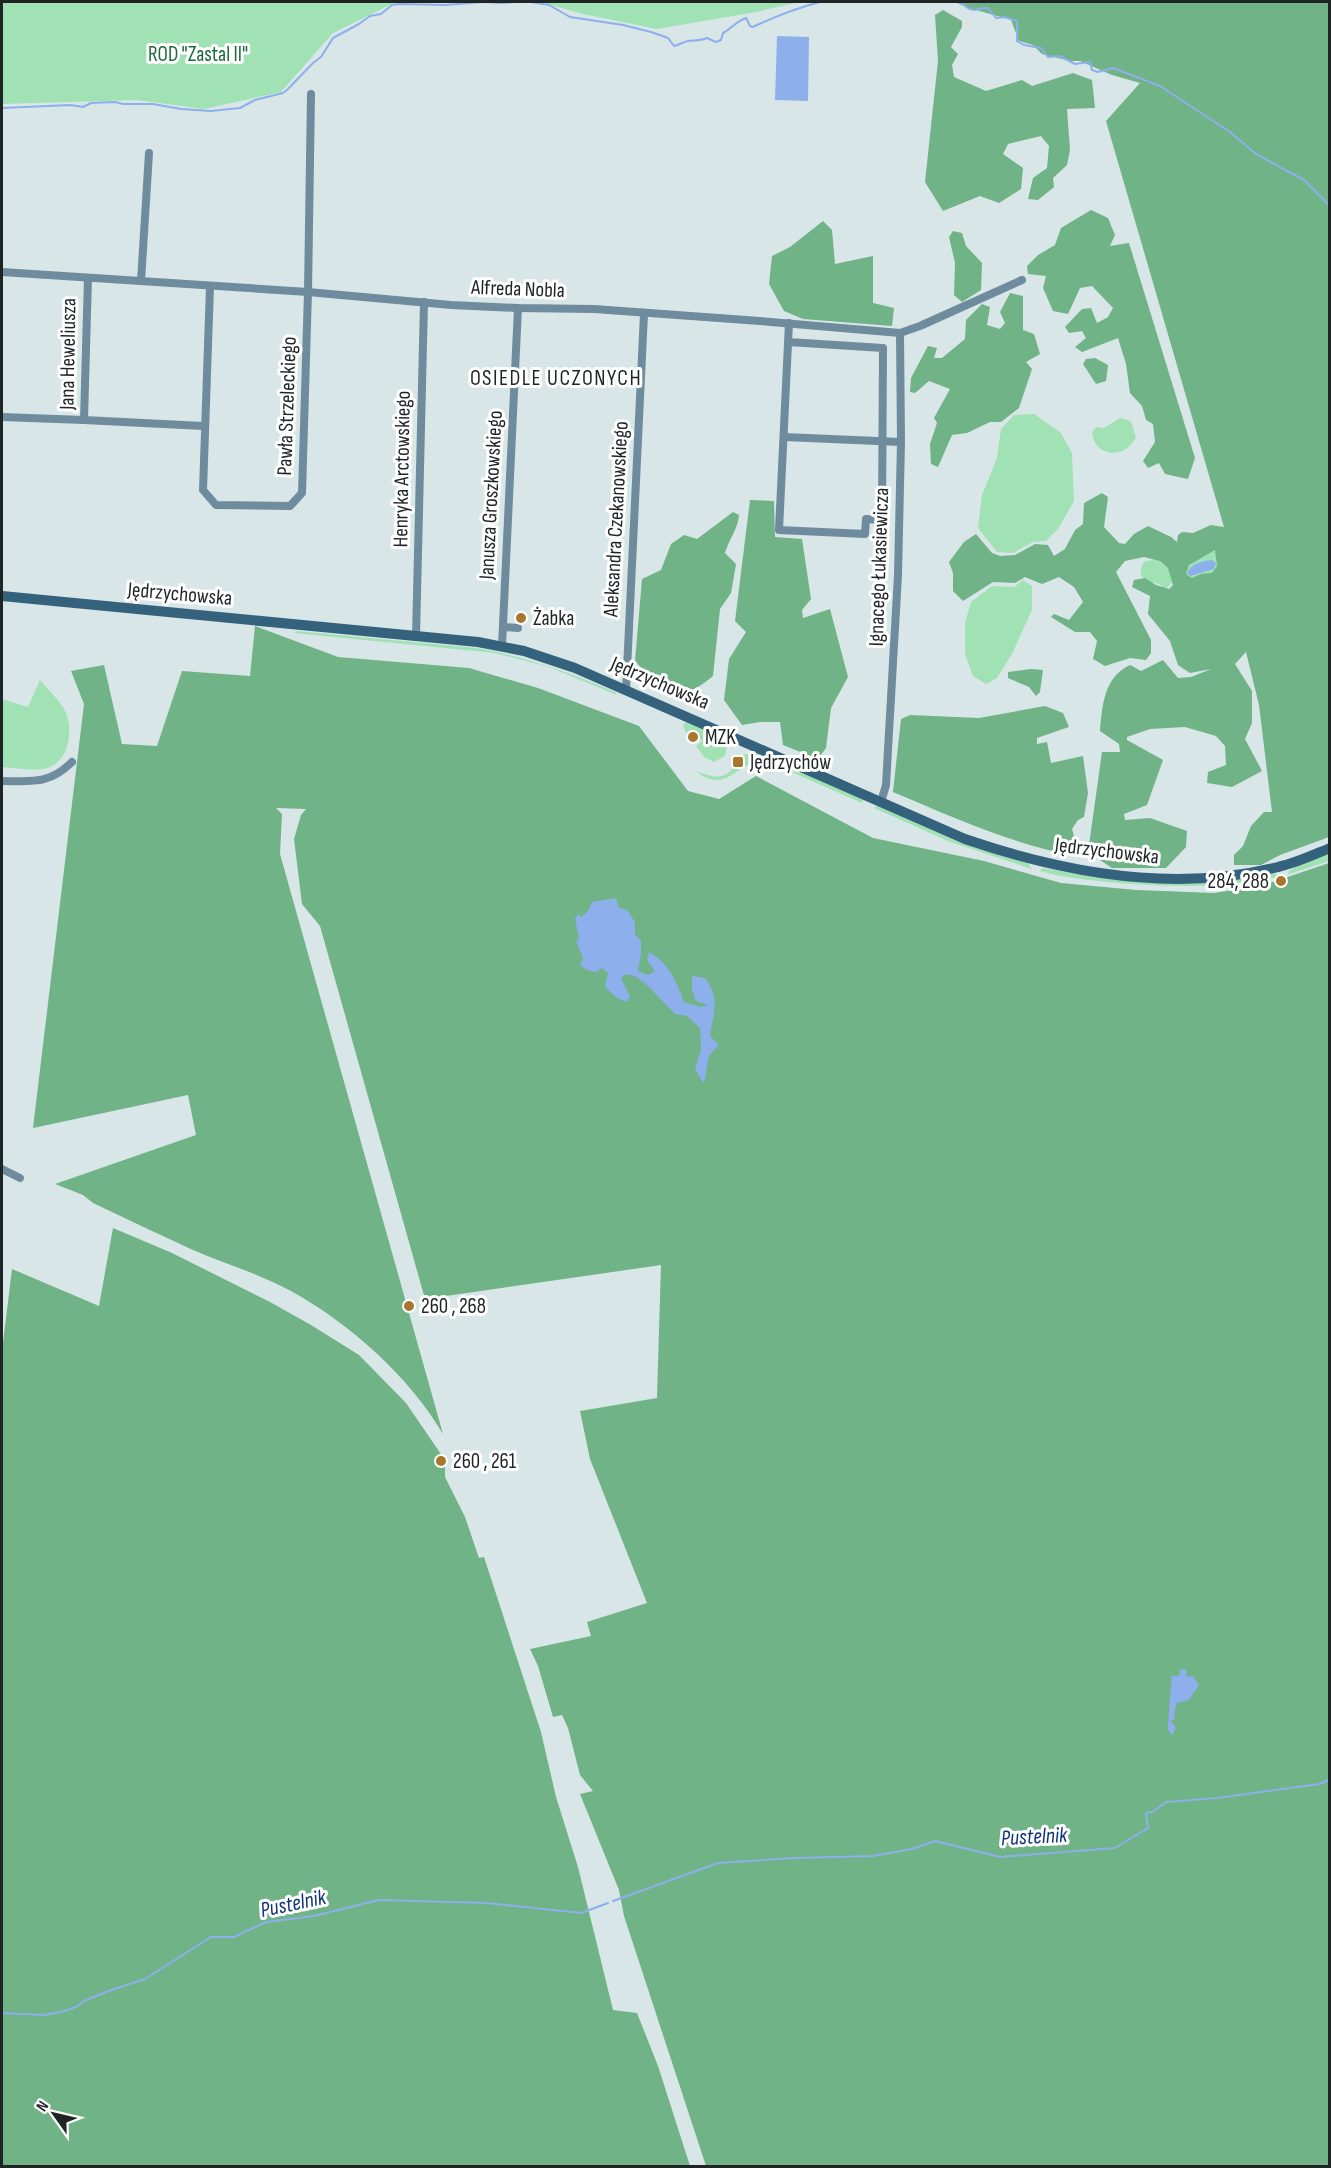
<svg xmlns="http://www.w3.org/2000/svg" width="1331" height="2168" font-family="'Sofia Sans Condensed',sans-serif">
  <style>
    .green { fill: #a1e2b5 }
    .forest { fill: #6fb386; fill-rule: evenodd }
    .water { fill: #8dafec }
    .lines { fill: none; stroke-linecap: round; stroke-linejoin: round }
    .stream { stroke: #8dafec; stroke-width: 2 }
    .street { stroke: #6e8c9e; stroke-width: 8 }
    .secondary { stroke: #34627c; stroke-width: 10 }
    .poi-dot { fill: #a7752b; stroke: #fff; stroke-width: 2 }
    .labels { text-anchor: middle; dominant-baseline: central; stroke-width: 6; stroke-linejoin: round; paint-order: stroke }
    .park-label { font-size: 21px; fill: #1c683d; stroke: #fff }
    .street-label { font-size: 21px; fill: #1f2425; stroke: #fff }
    .poi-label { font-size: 21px; fill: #1f2425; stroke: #fff; text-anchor: start }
    .neighbourhood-label { font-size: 22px; letter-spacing: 1.5px; fill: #1f2425; stroke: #fff }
    .water-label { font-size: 22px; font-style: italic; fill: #0f3379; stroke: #fff }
  </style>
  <rect width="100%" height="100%" fill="#d8e6e8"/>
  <g class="green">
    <path d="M2,2H396L333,33L281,92L204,109L137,100L2,104Z"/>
    <path d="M540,2H799L756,12L657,29L583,14Z"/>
    <path d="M1034,414L1061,433L1072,453L1074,501L1058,529L1046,541L1033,542L1013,553L997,552L978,528L982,495L997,458L1001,429L1014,415Z"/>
    <path d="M1120,418L1131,421L1136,438C1133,441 1130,447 1126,449C1110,458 1094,450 1092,433L1096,427L1104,428Z"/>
    <path d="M1218,548L1216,556L1221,567L1216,574L1189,580L1184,574L1186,563Z"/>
    <path d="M1158,557L1171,564L1173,581L1169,586L1165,589L1159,584L1145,581C1139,573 1139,569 1145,561H1149Z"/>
    <path d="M1023,580L1032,586V610L1012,654L997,678L986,684L973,676L965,654V623L971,602L992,586L1014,587Z"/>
    <path d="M296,631L477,648C526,657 570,672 615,692L617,695L549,667L495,653L294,633Z"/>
    <path d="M40,680C48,690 61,701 66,713C74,733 68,765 43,769C30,771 15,768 2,767V699L28,707Z"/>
    <path d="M686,722L723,737L727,745L725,756L714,762L704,757L696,746L702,741L692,729L686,733L683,725Z"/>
    <path d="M753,752H758L864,799L862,803L764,760C739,759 726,797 696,771C711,777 726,782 736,763H739L741,756Z"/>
    <path d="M877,806L1028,863L1032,869L948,841L874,808Z"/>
    <path d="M1329,852V861L1289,874L1288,872L1295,867Z"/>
    <path d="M1043,868L1088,876L1274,874L1280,876C1231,888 1184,887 1134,884C1102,882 1070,879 1039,871Z"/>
  </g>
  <g class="forest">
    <path d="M955,2H1329V837L1280,855L1261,865H1234V855L1243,846L1251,826L1264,812H1272L1259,705L1246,652L1235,664L1252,691V723L1245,739L1262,771L1232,787L1207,783L1208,772L1226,765L1225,746L1216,736L1185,727L1150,729L1127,737V740L1163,760L1147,805L1124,814L1125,820L1150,818L1187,831L1186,847L1166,868H1112L1094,856L1089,845L1102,752H1120L1119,744L1100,731C1102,706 1104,677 1130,665L1141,671L1163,660L1178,678L1191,677L1211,669L1190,673L1178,665L1170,641L1148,614L1150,596L1132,587L1134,580L1145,578L1156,585L1169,589L1173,585L1168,568L1160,561L1144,557L1125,561L1116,572L1151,640V653L1146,660L1130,658L1105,666L1093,659L1097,641L1090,632H1075L1051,617L1054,614L1069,620L1083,602L1074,587L1059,577L1042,584L1025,577L1015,583L993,582L963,601L953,591V573L949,562L964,542L976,534L992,553L1000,556L1015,555L1035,544L1048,545L1054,556L1065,549L1075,530L1083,524L1084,503L1102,493L1108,497L1104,527L1119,543L1125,544L1134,534L1148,526L1171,537L1177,542L1178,535L1182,532L1193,533L1211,525L1224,527L1106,121L1140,83L1112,75L1080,61H1070L1042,54L1033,45L1019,41L1011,20L966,7ZM1215,550L1217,566L1212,573L1201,574L1192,578L1186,574L1189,565Z"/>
    <path d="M943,10L962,21V27L951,47L958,54L952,65L954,77L986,91L1022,80L1032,86L1073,73L1092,80L1095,108L1067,109L1070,150L1067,165L1053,178L1054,187L1038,200L1028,199L1033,178L1047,168L1049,146L1041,136L1008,144L1003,154L1023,168L1021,189L999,203L980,196L943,211L925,182L938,61L935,15Z"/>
    <path d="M1091,210L1108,218L1115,235L1110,246L1129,243L1195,458L1188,479L1165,474L1159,463L1148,468L1143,461L1155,442L1153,424L1146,420L1142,406L1130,393L1126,364L1118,338L1082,352L1075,347L1086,338L1082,331L1069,333L1065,327L1082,309L1091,308L1097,323L1108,317L1113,308L1092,286L1080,288L1068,314L1053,311L1043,288L1046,276L1028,274L1027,266L1038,255L1055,245L1061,228Z"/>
    <path d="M823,221L832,230L835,264L873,256V303L894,308L892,326L803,319L784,311L769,284L772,256L790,247Z"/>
    <path d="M953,231L962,233L966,246L982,263L981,290L962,302L954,295L955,263L949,237Z"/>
    <path d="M1010,293L1023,296V330L1034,334L1040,354L1026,362L1032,369L1019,408L1001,422H990L967,433L952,435L938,467L931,464L930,444L937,423L934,418L950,389L929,381L915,393L910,392L911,378L928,346L937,348L934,358H942L965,339L966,320L982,304L990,307L987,325L1000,329L1005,323L1000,312Z"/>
    <path d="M1095,358L1108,365L1106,381L1096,384L1083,364L1086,359Z"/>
    <path d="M750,500L774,501L775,537L802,539L811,599L802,610L803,618L830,609L848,677L831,708L826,748L818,759L783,745L780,722H760L742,725L724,700L729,659L746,632L735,621Z"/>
    <path d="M733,512L739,515C738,529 729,539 725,553L736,564L731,593L720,609L713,676C677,707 663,691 635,661L642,579L661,570L671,544L684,535L697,539Z"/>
    <path d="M255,626L338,657L469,668L538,688L639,726L688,791L719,799L756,776L873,838L984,861L1061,883L1136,890L1214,893L1264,885L1329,863V2166H706L624,1916L619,1890L580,1794L593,1791L580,1775L568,1728L562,1715L553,1717L538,1666L530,1649L591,1636L587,1622L647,1603L590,1459L580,1411L657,1398L661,1265L425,1299L320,926L302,904L294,839L301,815L306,809L276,808L282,814L280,854L443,1434C409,1376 349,1323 291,1291C260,1274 225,1264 193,1250C160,1235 127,1219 93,1203L83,1195L55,1184L196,1135L188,1095L33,1128L84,704L71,671L104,665L122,744L157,746L182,671L250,676Z"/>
    <path d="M1031,669L1043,670L1040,692L1036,696L1029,687L1008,678V672Z"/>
    <path d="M1045,706L1063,713L1069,727L1037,738V744L1047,742L1051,763L1083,756L1088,793L1084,817L1078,820L1072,829L1078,851L1075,856C1012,844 952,817 893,792L901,719L910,715L979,718Z"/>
    <path d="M113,1228L172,1253L270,1302L311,1325L359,1355L406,1403L445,1460V1477L465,1517L479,1558L484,1557L541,1732L556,1797L578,1867L613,2010L637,2013L658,2066L690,2166H2V1351L12,1269L99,1306Z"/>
  </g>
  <g class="water">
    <path d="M777,36L809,37L808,101L775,100Z"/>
    <path d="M1212,560L1216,563L1214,569L1190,576L1187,573C1191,564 1202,561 1212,560Z"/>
    <path d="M616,898L619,908L627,910L635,922V935L641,940V953L638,971L648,975L655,971L647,960L649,952C669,964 676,980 684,1002L701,1007L708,1005L696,1001L692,990V976L705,978C721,1001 713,1011 710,1036L719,1045L709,1056L704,1084L695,1069L701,1050L700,1028L687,1016L675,1014L648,986L635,976L626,974L621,978L630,997L627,1002L617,998L605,987L608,973L602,968L596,972L587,970L580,965L583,958L576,941L579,938L575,919L578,914L581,917L589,910L592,902Z"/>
    <path d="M1180,1669L1187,1670L1186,1677L1193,1676L1199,1685L1189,1700L1177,1703L1174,1713L1175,1718L1171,1721L1176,1728L1172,1735L1168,1730C1168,1724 1171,1682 1172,1679L1170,1676H1178L1180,1673Z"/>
  </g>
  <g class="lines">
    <g class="stream">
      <path d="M485,2L501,3L516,2"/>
      <path d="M531,2L549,5L570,17L623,25L651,32L668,38L674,46C679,45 683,42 688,41C695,40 700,41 707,38L716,42L721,40L723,33C731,29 738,20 746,18L750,26L753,27C774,17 797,8 820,2"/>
      <path d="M961,2C974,15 973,8 988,8L996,18L1005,17L1017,21V41L1024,45L1041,48L1048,57L1060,56L1075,64L1090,62L1092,70L1098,72L1113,68L1160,86L1230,132L1256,154L1304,180L1330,206"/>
      <path d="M2,108L71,105L83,107L91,103L115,102L123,104H153L181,109L211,111L240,108L255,100L283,93L287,90L313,63L321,57L333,38L359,24L370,16L381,14L392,5L399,4L445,5L484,2"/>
      <path d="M613,1901L718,1863L794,1858L873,1856L912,1849L935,1841L1000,1857L1115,1848L1148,1828L1146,1813L1152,1812L1166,1802L1217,1798L1320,1784L1330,1779"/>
      <path d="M2,2013L44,2015L61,2012L76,2007L86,2000L114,1989L145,1979L211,1937H234L266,1922L314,1916L379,1900L487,1903L581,1913L608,1903"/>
    </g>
    <g class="street">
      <path d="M2,272L308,292L451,305L518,308L594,309L760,321L900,333L920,326L1022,280"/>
      <path d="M88,278L84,420L203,426"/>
      <path d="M141,281L149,153"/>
      <path d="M210,287L203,490L216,505L290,506L302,493L308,292L311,94"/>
      <path d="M788,342L883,348L882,520L866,519L865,534L779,530L789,323"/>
      <path d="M2,417L84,420"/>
      <path d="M784,437L901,442"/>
      <path d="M503,627L518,628"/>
      <path d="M416,636L424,302"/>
      <path d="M502,646L518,308"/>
      <path d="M626,690L644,314"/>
      <path d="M2,781C32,781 49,785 72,762"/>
      <path d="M881,802L886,785L898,575L901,442L900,333"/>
      <path d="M2,1169L20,1178"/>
    </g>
    <path class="secondary" d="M2,596L478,642L524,651L575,668L965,839C1064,873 1175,893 1278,867C1296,863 1313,855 1330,848"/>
  </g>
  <g class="poi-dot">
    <circle cx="521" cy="618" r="6"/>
    <circle cx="693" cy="737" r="6"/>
    <rect x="732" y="756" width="12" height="12" rx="3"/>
    <circle cx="1281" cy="881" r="6"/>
    <circle cx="409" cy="1306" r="6"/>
    <circle cx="441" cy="1461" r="6"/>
  </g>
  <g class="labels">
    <g class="park-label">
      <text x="198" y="54">ROD "Zastal II"</text>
    </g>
    <g class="street-label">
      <text transform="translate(518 289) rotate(2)">Alfreda Nobla</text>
      <text transform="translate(68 354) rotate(-89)">Jana Heweliusza</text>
      <text transform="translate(287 406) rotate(-88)">Pawła Strzeleckiego</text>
      <text transform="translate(402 469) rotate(-89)">Henryka Arctowskiego</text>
      <text transform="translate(491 495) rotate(-87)">Janusza Groszkowskiego</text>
      <text transform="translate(616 519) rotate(-87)">Aleksandra Czekanowskiego</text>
      <text transform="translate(879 567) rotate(-88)">Ignacego Łukasiewicza</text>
      <text transform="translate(180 594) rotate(5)">Jędrzychowska</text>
      <text transform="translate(660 683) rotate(23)">Jędrzychowska</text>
      <text transform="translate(1107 851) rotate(7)">Jędrzychowska</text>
    </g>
    <g class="poi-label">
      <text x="533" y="618">Żabka</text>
      <text x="705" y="737">MZK</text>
      <text x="750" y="762">Jędrzychów</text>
      <text x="1269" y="881" text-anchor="end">284, 288</text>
      <text x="421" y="1306">260 , 268</text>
      <text x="453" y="1461">260 , 261</text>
    </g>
    <g class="neighbourhood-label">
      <text x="556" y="378">OSIEDLE UCZONYCH</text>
    </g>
    <g class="water-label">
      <text transform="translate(1034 1837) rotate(-3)">Pustelnik</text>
      <text transform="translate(293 1904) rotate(-12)">Pustelnik</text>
    </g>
  </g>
  <rect width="1331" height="2168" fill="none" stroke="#1f2425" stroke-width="6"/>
  <g transform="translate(54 2114) rotate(304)" stroke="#ffffff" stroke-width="4.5" paint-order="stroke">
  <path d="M0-4.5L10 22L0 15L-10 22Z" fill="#1f2425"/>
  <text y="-9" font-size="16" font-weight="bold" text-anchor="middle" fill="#1f2425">N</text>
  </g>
</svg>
